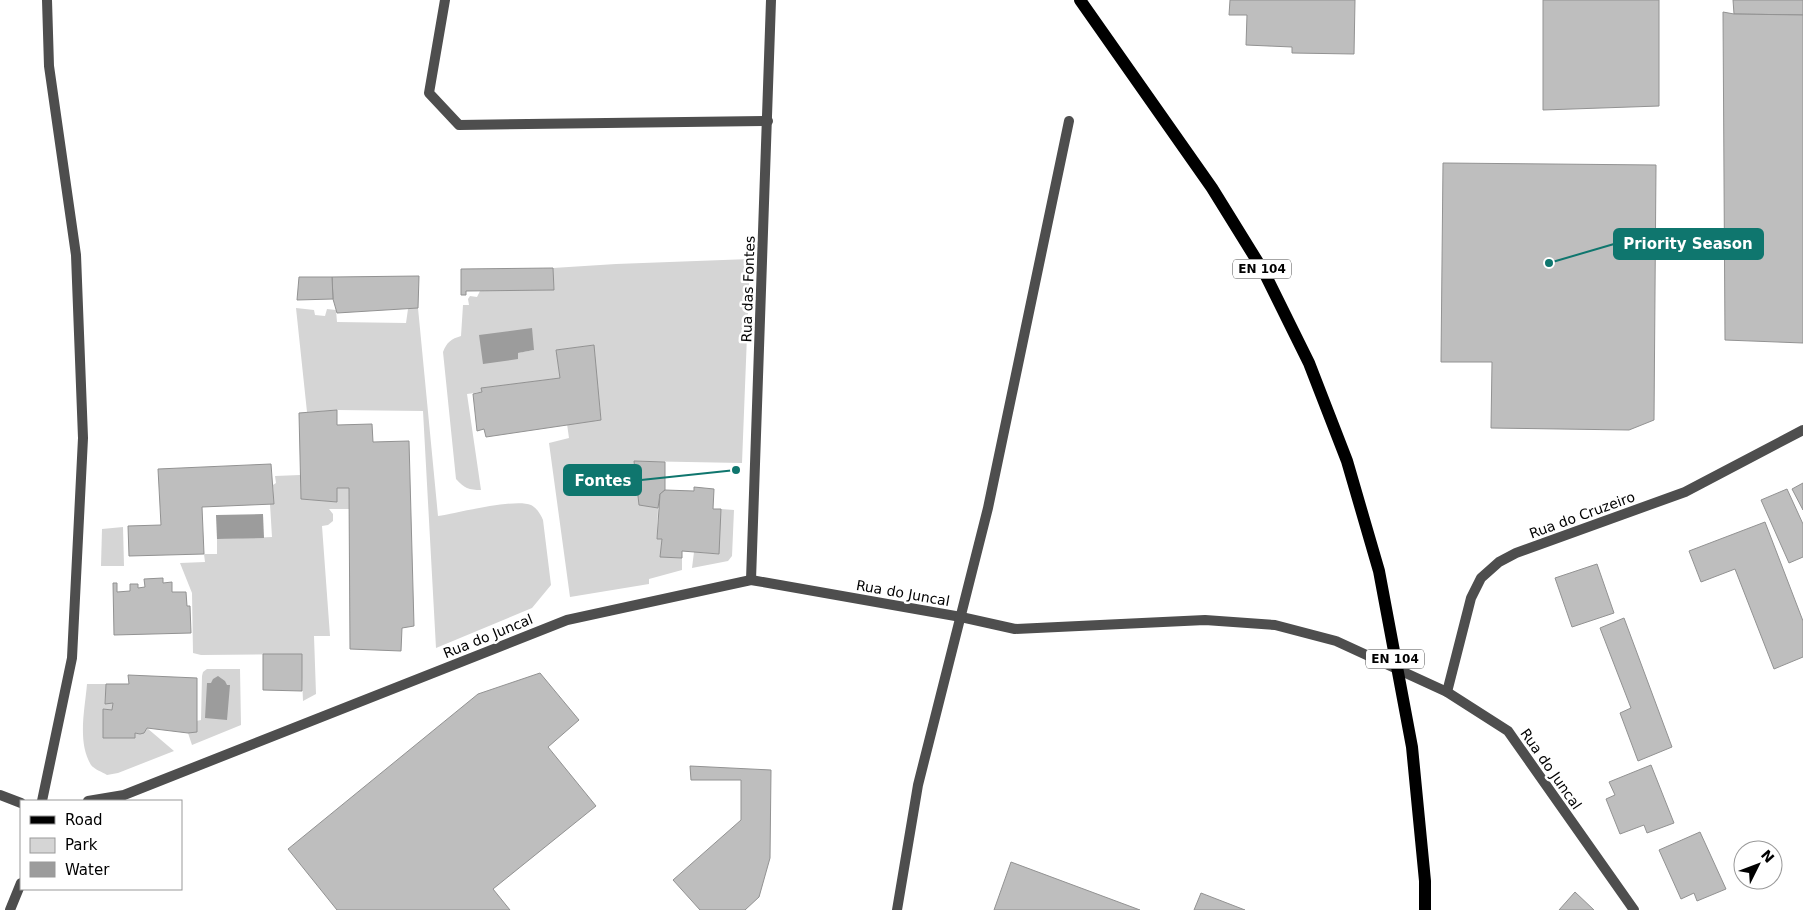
<svg xmlns="http://www.w3.org/2000/svg" width="1803" height="910" font-family="'DejaVu Sans',sans-serif">
  <style>
    .green { fill: #d5d5d5; fill-rule: evenodd }
    .water { fill: #9c9c9c }
    .building { fill: #bebebe; stroke: #929292 }
    .lines { fill: none; stroke-linecap: round; stroke-linejoin: round }
    .minor { stroke: #4e4e4e; stroke-width: 10 }
    .tertiary { stroke: #4e4e4e; stroke-width: 10 }
    .primary { stroke: #000; stroke-width: 12 }
    .labels { text-anchor: middle; dominant-baseline: central; stroke-width: 5; stroke-linejoin: round; paint-order: stroke }
    .shield { fill: #fff; stroke: #4c4c4c; stroke-width: 1 }
    .shield-label { font-size: 12px; font-weight: bold; fill: #000 }
    .street-label { font-size: 14px; fill: #000; stroke: #fff }
    .leader { fill: none; stroke: #0f766e; stroke-width: 2 }
    .callout-dot { fill: #0f766e; stroke: #fff; stroke-width: 2 }
    .callout { fill: #0f766e; stroke: #0f766e; stroke-width: 2 }
    .callout-label { font-size: 15px; text-anchor: middle; font-weight: bold; fill: #fff }
  </style>
  <rect width="100%" height="100%" fill="#fff"/>
  <g class="green">
    <path d="M750,259L742,463L634,461L639,504L658,508L657,538L662,539L660,557L682,558V570L649,579V584L570,597L549,443L569,438L567,424L601,420L593,345L556,350L560,378L481,388L482,392L467,394L481,490C469,490 464,488 456,479L443,352C447,342 451,339 461,336L463,305H469L468,299L470,296L477,297L480,291L554,290L553,268L616,264ZM479,335L534,350L517,353L518,359Z"/>
    <path d="M296,308L314,310L315,315L325,316L327,309L336,310L337,322L406,323L408,309L418,308L438,516C458,513 515,498 531,505C537,508 541,515 543,520L551,585L532,608L436,648L423,411L337,410L307,412Z"/>
    <path d="M300,475L301,499L337,502V488H349V509H329L333,514V521L328,525L322,526L330,636H314L316,694L303,701L301,654L201,655L193,653L192,593L180,563L205,562L204,554H217V539L272,537L270,504H274L273,485L276,483L275,476Z"/>
    <path d="M721,509L734,510L732,556L728,561L692,568L694,552L718,554Z"/>
    <path d="M123,527L124,566H101L102,529Z"/>
    <path d="M207,669H240L241,725L192,745L188,733L196,721L201,720L202,676L203,672Z"/>
    <path d="M87,684H106L105,703H113L112,710L103,709V738H134L135,733C141,735 144,734 147,728L174,751L118,773L107,775C102,772 94,769 91,765C77,742 85,709 87,684Z"/>
  </g>
  <g class="water">
    <path d="M532,328L534,350L518,353V359L483,364L479,335Z"/>
    <path d="M263,514L264,538L217,539L216,515Z"/>
    <path d="M218,676L225,681L227,685H230L227,720L205,718L207,683H211L213,679Z"/>
  </g>
  <g class="building">
    <path d="M1230,0H1355L1354,54L1292,53V47L1246,45L1247,15H1229Z"/>
    <path d="M1543,0H1659V106L1543,110Z"/>
    <path d="M1733,0H1803V15L1734,14Z"/>
    <path d="M1723,12L1734,14L1803,15V343L1725,340Z"/>
    <path d="M1443,163L1656,165L1654,420L1629,430L1491,428L1492,362H1441Z"/>
    <path d="M553,268L554,290L466,291V295H461V269Z"/>
    <path d="M419,276L418,308L337,313L333,299L332,277Z"/>
    <path d="M299,277H332L333,299L297,300Z"/>
    <path d="M594,345L601,420L486,437L484,429L477,431L473,394L482,392L481,388L560,378L556,350Z"/>
    <path d="M337,410V425L372,424L373,442L409,441L414,626L402,628L401,651L350,649L349,488H337V502L301,499L299,413Z"/>
    <path d="M634,461L665,462V490L660,494L658,508L639,505Z"/>
    <path d="M271,464L274,504L202,507L204,554L129,556L128,526L161,525L158,469Z"/>
    <path d="M1803,483V510L1792,489Z"/>
    <path d="M694,487L714,489L713,509H721L719,554L682,551V558L660,557L662,539H657L660,494L665,490L694,491Z"/>
    <path d="M1787,489L1803,524V557L1789,563L1761,500Z"/>
    <path d="M1765,522L1803,621V657L1774,669L1735,569L1701,582L1689,551Z"/>
    <path d="M1597,564L1614,613L1572,627L1555,578Z"/>
    <path d="M163,578V583L172,582V592H186L187,606H190L191,633L114,635L113,583H117V592L130,591V584H138V588L145,587L144,579Z"/>
    <path d="M1624,618L1672,747L1638,761L1620,713L1631,708L1600,628Z"/>
    <path d="M263,654H302V691L263,690Z"/>
    <path d="M540,673L579,720L548,747L596,806L493,889L510,910H337L288,849L478,694Z"/>
    <path d="M128,675L197,678V732L188,733L147,728L144,733L140,734L135,733V738H103V709L112,710L113,703L105,704L106,684H129Z"/>
    <path d="M1651,765L1674,823L1647,833L1644,825L1620,834L1606,799L1615,795L1609,782Z"/>
    <path d="M690,766L771,770L770,858L759,897L745,910H700L673,880L741,820V780H691Z"/>
    <path d="M1700,832L1726,889L1697,901L1694,893L1681,899L1659,850Z"/>
    <path d="M1011,862L1140,910H994Z"/>
    <path d="M1575,892L1594,910H1559Z"/>
    <path d="M1201,893L1245,910H1194Z"/>
  </g>
  <g class="lines">
    <g class="minor">
      <path d="M445,0L429,93L459,125L768,121"/>
      <path d="M751,580L771,0"/>
      <path d="M1447,692L1471,598L1481,578L1499,562L1516,553L1685,492L1803,430"/>
      <path d="M0,795L21,803"/>
      <path d="M88,801L124,795L567,620L751,580L961,617L1015,629L1205,620L1275,625L1336,641L1447,692L1508,731L1634,910"/>
      <path d="M897,910L918,785L988,508L1069,121"/>
    </g>
    <g class="tertiary">
      <path d="M42,801L72,658L83,438L76,255L49,66L47,0"/>
      <path d="M10,910L21,883"/>
    </g>
    <path class="primary" d="M1080,0L1212,188L1264,272L1309,363L1347,461L1379,571L1412,747L1425,881V910"/>
  </g>
  <g class="labels">
    <g class="shield">
      <rect x="1233" y="259.5" width="58" height="19" rx="4"/>
      <rect x="1366" y="649.5" width="58" height="19" rx="4"/>
    </g>
    <g class="shield-label">
      <text x="1262" y="269">EN 104</text>
      <text x="1395" y="659">EN 104</text>
    </g>
    <g class="street-label">
      <text transform="translate(748 289) rotate(-88)">Rua das Fontes</text>
      <text transform="translate(1582 515) rotate(-20)">Rua do Cruzeiro</text>
      <text transform="translate(903 593) rotate(10)">Rua do Juncal</text>
      <text transform="translate(488 636) rotate(-22)">Rua do Juncal</text>
      <text transform="translate(1551 769) rotate(55)">Rua do Juncal</text>
    </g>
  </g>
  <path class="leader" d="M1549 263L1614 244M736 470L641 480"/>
  <g class="callout-dot">
    <circle cx="1549" cy="263" r="5"/>
    <circle cx="736" cy="470" r="5"/>
  </g>
  <g class="callout">
    <rect x="1614" y="229" width="149" height="30" rx="5"/>
    <rect x="564" y="465" width="77" height="30" rx="5"/>
  </g>
  <g class="callout-label">
    <text x="1688" y="249">Priority Season</text>
    <text x="603" y="486">Fontes</text>
  </g>
  <rect x="20" y="800" width="162" height="90" fill="#ffffff" stroke="#999999"/>
  <rect x="30" y="816" width="25" height="8" fill="#000000" stroke="#999999"/>
  <text x="65" y="825" font-size="15" fill="#000000">Road</text>
  <rect x="30" y="838" width="25" height="15" fill="#d5d5d5" stroke="#999999"/>
  <text x="65" y="850" font-size="15" fill="#000000">Park</text>
  <rect x="30" y="862" width="25" height="15" fill="#9c9c9c" stroke="#999999"/>
  <text x="65" y="875" font-size="15" fill="#000000">Water</text>
  <g transform="translate(1758 865) rotate(48)"><circle r="24" fill="#ffffff" stroke="#999999"/>
  <path d="M0-4L9 19L0 12L-9 19Z" fill="#000000"/>
  <text y="-8" font-size="14" font-weight="bold" text-anchor="middle" fill="#000000">N</text>
  </g>
</svg>
